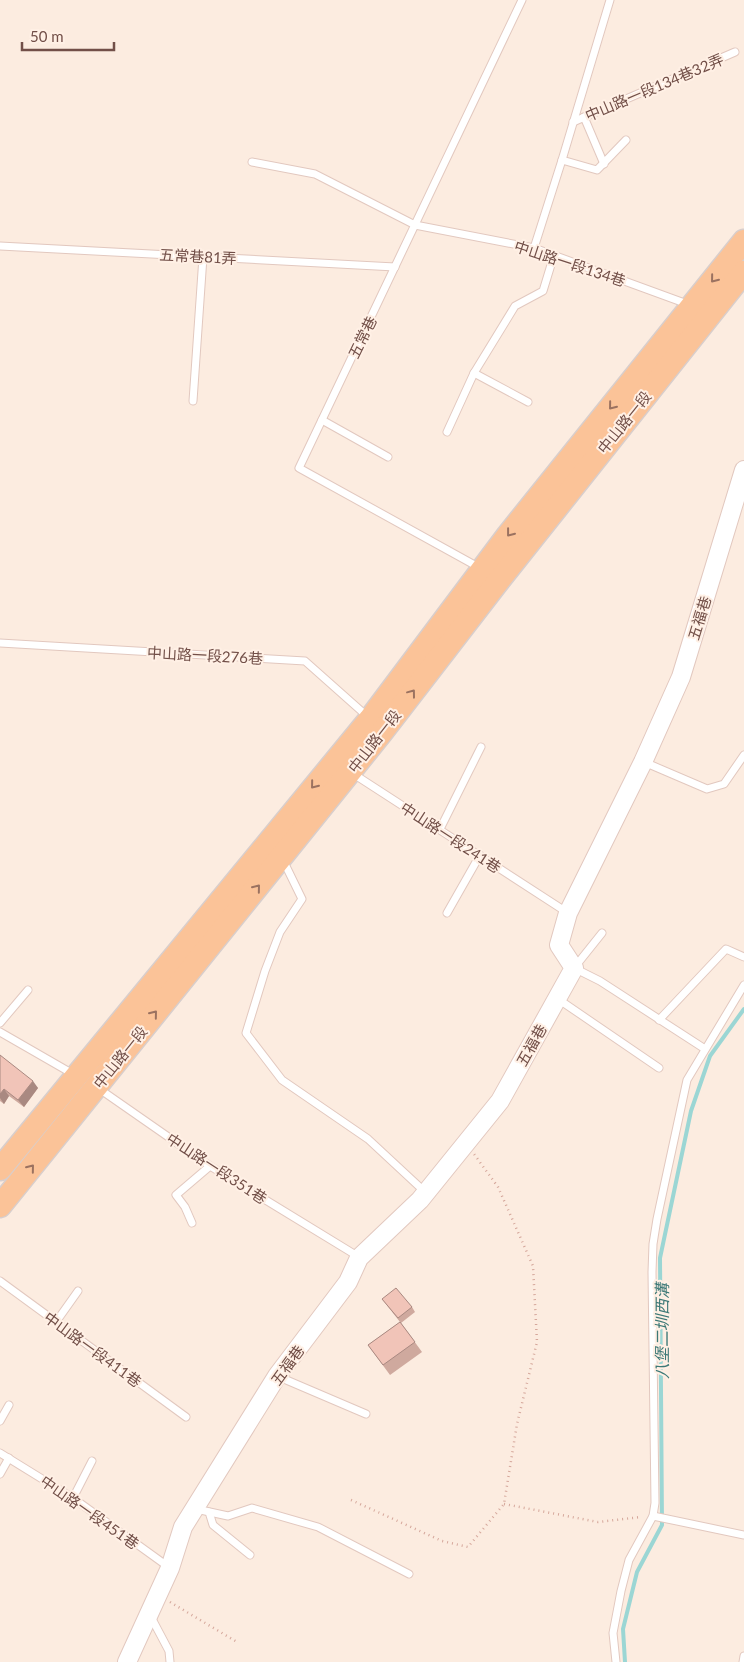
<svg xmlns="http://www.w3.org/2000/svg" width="744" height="1662" font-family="Lato,'Noto Sans TC',sans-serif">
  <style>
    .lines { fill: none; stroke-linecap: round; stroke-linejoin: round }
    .stream { stroke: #9bd6d4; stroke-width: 4 }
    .service-casing { stroke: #e2c8bf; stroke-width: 9 }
    .tertiary-casing { stroke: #e2c8bf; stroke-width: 20 }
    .primary-casing { stroke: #d8cecc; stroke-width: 25 }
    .path { stroke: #d5a79b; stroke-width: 2.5; stroke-dasharray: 1 4; stroke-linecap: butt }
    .service { stroke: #fff; stroke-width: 7 }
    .tertiary { stroke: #fff; stroke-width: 18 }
    .primary { stroke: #fbc398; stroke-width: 22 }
    .wall { fill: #cfa99e }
    .shaded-wall { fill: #a98981 }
    .building { fill: #f1c4b8; stroke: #a98981 }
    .oneway { stroke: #9b7260 }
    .labels { text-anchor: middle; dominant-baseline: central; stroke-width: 4; stroke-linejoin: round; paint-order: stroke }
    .street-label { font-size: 15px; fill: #724f48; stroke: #fff0e5 }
    .water-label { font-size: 16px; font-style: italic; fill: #3c7876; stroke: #fff0e5 }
  </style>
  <rect width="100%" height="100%" fill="#fcece0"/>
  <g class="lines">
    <path class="stream" d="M625,1662L623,1629L637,1572L662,1525L660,1258L691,1111L710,1056L744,1009"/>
    <g class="service-casing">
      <g id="service">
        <path d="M584,117L604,164"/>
        <path d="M573,122L735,52"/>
        <path d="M562,160L597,170L626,140"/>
        <path d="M252,162L315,174L415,225L534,248L690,305"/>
        <path d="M0,246L395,267"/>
        <path d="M534,248L562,160L610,0"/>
        <path d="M474,373L528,402"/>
        <path d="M193,401L203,257"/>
        <path d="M322,420L388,457"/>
        <path d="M447,432L474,373L515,306L543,291L554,255"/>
        <path d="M480,568L299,468L522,0"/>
        <path d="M0,643L305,661L368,717"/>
        <path d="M644,762L707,789L724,784L744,755"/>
        <path d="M352,773L568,913"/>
        <path d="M440,829L481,747"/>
        <path d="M283,860L302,899L280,932L265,971L246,1033L282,1080L368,1139L425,1192"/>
        <path d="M447,913L480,855"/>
        <path d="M602,933L574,968L600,981L705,1049"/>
        <path d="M558,999L659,1068"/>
        <path d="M659,1020L726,949L744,957"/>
        <path d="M0,1023L28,990"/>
        <path d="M0,1032L73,1074"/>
        <path d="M98,1088L210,1166L359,1257"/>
        <path d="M192,1223L185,1207L176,1195L210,1166"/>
        <path d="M0,1281L186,1417"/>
        <path d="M56,1322L78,1291"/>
        <path d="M277,1376L366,1414"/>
        <path d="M0,1421L9,1405"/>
        <path d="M0,1453L73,1498L170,1568"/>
        <path d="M0,1474L9,1458"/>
        <path d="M73,1498L92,1461"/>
        <path d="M196,1509L228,1516L252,1508L318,1527L409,1574"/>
        <path d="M209,1512L213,1525L250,1555"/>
        <path d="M653,1516L744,1535"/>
        <path d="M151,1617L169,1651L170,1662"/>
        <path d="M616,1662L613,1633L621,1591L629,1560L653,1516L655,1503L652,1272L653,1244L657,1219L687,1080L744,985"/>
        <path d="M743,1662L744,1656"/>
      </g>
    </g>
    <g class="tertiary-casing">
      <path id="tertiary" d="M127,1662L170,1568L183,1527L277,1376L348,1282L359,1258L420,1200L500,1101L574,968L559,945L568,913L643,762L681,677L744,470"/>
    </g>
    <g class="primary-casing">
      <g id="primary">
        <path d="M0,1169L370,719L508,535L744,241"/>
        <path d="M0,1206L382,732L496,584L744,272"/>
      </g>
    </g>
    <g class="path">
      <path d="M351,1500L442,1541L468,1547L504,1504L517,1424L537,1342L533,1266L498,1187L474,1154"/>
      <path d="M504,1504L598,1522L641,1517"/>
      <path d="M170,1602L237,1642"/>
    </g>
    <use href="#service" class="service"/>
    <use href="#tertiary" class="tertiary"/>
    <use href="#primary" class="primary"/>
  </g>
  <g class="wall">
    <path d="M0,1055L38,1088L24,1107L9,1096L4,1104L0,1101Z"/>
    <path d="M382,1299L412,1307L415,1312L401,1323L422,1352L390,1375L368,1345L400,1322Z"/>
  </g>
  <g class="shaded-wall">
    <path d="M33,1081L38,1088L24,1107L18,1100Z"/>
    <path d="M4,1089L9,1096L4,1104L0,1098V1094Z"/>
  </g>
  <g class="building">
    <path d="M0,1055L33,1081L18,1100L4,1089L0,1094Z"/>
    <path d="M396,1288L412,1307L398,1318L382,1299Z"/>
    <path d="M400,1322L415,1342L383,1365L368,1345Z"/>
  </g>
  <defs><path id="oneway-chevron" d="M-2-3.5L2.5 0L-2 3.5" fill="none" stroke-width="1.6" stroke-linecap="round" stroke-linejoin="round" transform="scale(1.25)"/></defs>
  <g class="oneway">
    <use href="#oneway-chevron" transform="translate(714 279) rotate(129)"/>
    <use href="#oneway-chevron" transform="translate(612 406) rotate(129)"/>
    <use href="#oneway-chevron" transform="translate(510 533) rotate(128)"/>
    <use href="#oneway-chevron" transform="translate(412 693) rotate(-53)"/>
    <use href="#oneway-chevron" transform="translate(314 785) rotate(129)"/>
    <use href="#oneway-chevron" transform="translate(257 888) rotate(-51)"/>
    <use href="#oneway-chevron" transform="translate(154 1014) rotate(-51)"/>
    <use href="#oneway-chevron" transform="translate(31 1168) rotate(-51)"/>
  </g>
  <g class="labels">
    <g class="street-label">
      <text transform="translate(654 87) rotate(-23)">中山路一段134巷32弄</text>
      <text transform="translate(198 256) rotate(3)">五常巷81弄</text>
      <text transform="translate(570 263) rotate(18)">中山路一段134巷</text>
      <text transform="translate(362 337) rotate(-64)">五常巷</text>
      <text transform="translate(624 422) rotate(-51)">中山路一段</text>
      <text transform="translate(699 618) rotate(-73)">五福巷</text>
      <text transform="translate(205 655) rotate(3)">中山路一段276巷</text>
      <text transform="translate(374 741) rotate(-52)">中山路一段</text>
      <text transform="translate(451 837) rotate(33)">中山路一段241巷</text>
      <text transform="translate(531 1045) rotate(-61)">五福巷</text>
      <text transform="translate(120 1057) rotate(-51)">中山路一段</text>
      <text transform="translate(217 1168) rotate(33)">中山路一段351巷</text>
      <text transform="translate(93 1349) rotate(36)">中山路一段411巷</text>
      <text transform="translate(287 1365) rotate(-54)">五福巷</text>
      <text transform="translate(90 1512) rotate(35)">中山路一段451巷</text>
    </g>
    <g class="water-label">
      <text transform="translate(661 1331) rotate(-90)">八堡二圳西溝</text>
    </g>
  </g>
  <path d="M22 42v8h92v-8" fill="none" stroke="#724f48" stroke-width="2.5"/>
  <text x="30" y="42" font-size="15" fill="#724f48" stroke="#fff0e5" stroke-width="4" paint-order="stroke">50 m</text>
</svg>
